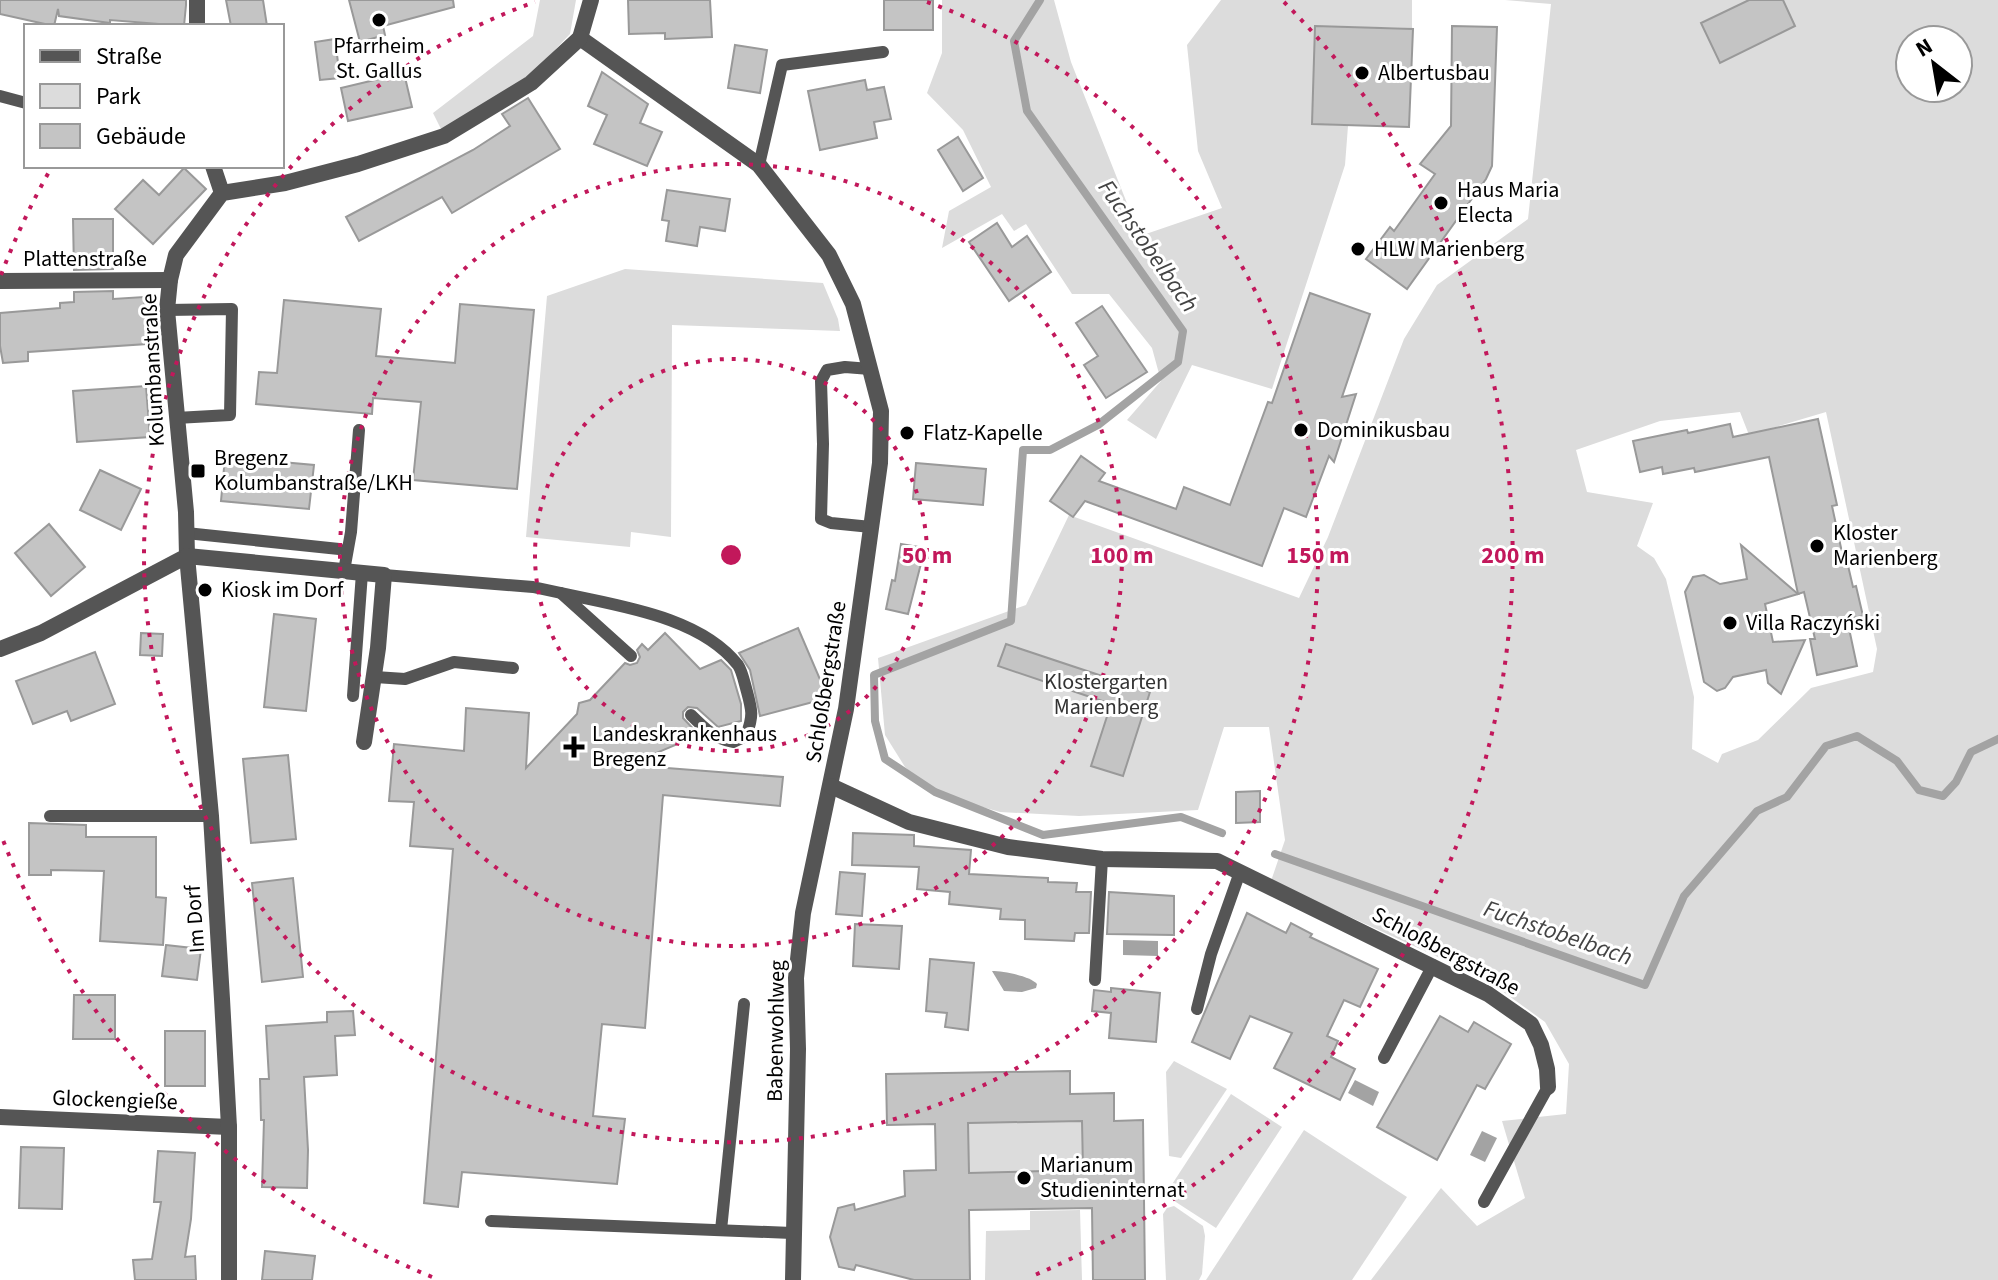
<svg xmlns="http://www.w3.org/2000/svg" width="1998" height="1280" font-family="'Source Sans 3',sans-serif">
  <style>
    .green { fill: #dcdcdc; fill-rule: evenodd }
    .water { fill: #a3a3a3 }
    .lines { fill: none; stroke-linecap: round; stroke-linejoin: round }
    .stream { stroke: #a3a3a3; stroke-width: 8 }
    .building { fill: #c4c4c4; stroke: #999; stroke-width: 2; fill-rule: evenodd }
    .lane { stroke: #555; stroke-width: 12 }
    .street { stroke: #555; stroke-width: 16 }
    .ring { fill: none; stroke: #c2185b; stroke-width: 4; stroke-dasharray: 4 8 }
    .poi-dot { fill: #000; stroke: #fff; stroke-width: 3 }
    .labels { text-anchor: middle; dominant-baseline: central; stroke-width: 6; stroke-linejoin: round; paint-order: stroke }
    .poi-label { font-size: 22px; fill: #000; stroke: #fff; text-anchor: start }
    .street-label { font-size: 22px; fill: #000; stroke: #fff }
    .park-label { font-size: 22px; fill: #333; stroke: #fff }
    .water-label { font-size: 24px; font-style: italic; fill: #444; stroke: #fff }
    .centre { fill: #c2185b; stroke: #fff; stroke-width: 4 }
    .ring-label { font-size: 24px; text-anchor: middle; font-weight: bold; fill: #c2185b; stroke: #fff; stroke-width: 6; stroke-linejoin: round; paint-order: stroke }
  </style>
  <rect width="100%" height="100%" fill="#fff"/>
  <g class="green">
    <path d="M540,0H576L570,34L527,79L442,131L433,113L533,36Z"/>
    <path d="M942,0H1054L1071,62L1140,236L1222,208L1198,151L1187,45L1221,0H1412V28L1315,26L1312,124L1348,126L1345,165L1272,389L1192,365L1156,439L1127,420L1161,381L1152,348L1109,294H1072L1026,224L1014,231L1002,214L942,248L949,211L991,187L963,130L927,93L942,53Z"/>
    <path d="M1505,0H1998V1280H1371L1441,1188L1477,1226L1525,1198L1502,1121L1566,1114L1569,1064L1545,1022L1484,978L1271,881L1285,840L1269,727H1224L1198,810L1079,816L1000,812L933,793L905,767L885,735L878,658L1026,605L1069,515L1299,598L1328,537L1404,339L1437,285L1528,219L1551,4ZM1910,40H1958V88H1910ZM1740,412L1749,435L1826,412L1877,649L1873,672L1811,688L1758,740L1722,754L1718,763L1692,749L1694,697L1666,579L1654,558L1637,546L1653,503L1587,492L1576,450L1660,421Z"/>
    <path d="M625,269L823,283L838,319L840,331L672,325L671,537L631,532L630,547L526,537L547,296Z"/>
    <path d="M1174,1061L1227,1089L1181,1158L1169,1156L1166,1072Z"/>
    <path d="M1231,1094L1282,1127L1216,1228L1165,1195Z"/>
    <path d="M1087,1101L1083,1170L969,1173L968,1123L1070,1121Z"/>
    <path d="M1304,1130L1407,1197L1352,1280H1206Z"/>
    <path d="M1174,1206L1203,1226L1205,1236L1202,1274L1199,1280H1166L1163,1214L1167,1208Z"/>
    <path d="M1080,1210L1082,1280H985L986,1231L1030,1230V1211Z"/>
  </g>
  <g class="water">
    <path d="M1123,940L1158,941V956L1123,955Z"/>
    <path d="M992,971C1003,971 1030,976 1037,984L1036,988L1022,992L1004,991Z"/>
    <path d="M1355,1080L1379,1092L1373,1106L1348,1093Z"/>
    <path d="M1482,1131L1497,1138L1485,1162L1470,1155Z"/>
  </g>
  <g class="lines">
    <g class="stream">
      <path d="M1040,0L1014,41L1027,111L1183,331L1178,362L1098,425L1050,450H1023L1011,621L874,675L875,721L885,759L935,792L1043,835L1181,817L1222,833"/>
      <path d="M1275,854L1645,985L1684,896L1757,811L1787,797L1826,746L1857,736L1897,761L1919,790L1943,796L1956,782L1971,752L1998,739"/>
    </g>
  </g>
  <g class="building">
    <path d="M0,0H186V5L184,26L110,20V23L59,16L58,9L54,26L0,14Z"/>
    <path d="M226,0H263L267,26H231Z"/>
    <path d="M349,0H453L454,7L383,26L385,35L360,42Z"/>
    <path d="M628,0H710L712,37L665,39V33L629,34Z"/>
    <rect x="884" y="0" width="49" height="30"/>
    <path d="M1749,0H1783L1795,26L1720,63L1701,23Z"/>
    <path d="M1315,26L1413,29L1409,127L1312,124Z"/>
    <path d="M1452,26L1497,27L1492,166L1486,179L1407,289L1366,259L1390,227L1394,231L1435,174L1420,164L1451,126Z"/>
    <path d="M335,39L340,78L320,80L315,42Z"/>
    <path d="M735,45L767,50L760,93L728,88Z"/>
    <path d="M602,72L648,104L640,123L662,132L647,166L594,144L607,115L588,106Z"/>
    <path d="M404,73L412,107L348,121L341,88Z"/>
    <path d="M865,80L867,90L884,87L891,119L874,122L877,138L820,150L808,91Z"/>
    <path d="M528,98L560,149L452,213L442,197L359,241L346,217L473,150L510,126L502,114Z"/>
    <path d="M958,137L983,178L963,191L938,150Z"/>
    <path d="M184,168L206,189L153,244L115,209L143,180L159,195Z"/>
    <path d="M667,190L730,199L725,231L700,227L697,246L666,241L669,221L662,220Z"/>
    <path d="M73,219H113V269L74,270Z"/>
    <path d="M997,223L1012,247L1027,236L1051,272L1009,301L969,242Z"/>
    <path d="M113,291V299L144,297L147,344L28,352V361L3,363L0,346V313L60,308V303L74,302V292Z"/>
    <path d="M1310,293L1370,314L1342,397L1356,394L1334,462L1329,456L1306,517L1284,508L1262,566L1085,501L1073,517L1050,501L1081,456L1105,473L1099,481L1176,509L1184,487L1230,505L1268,402L1272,403Z"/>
    <path d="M284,300L381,309L376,356L455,363L460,304L534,310L517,489L413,480L421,402L373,398L372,414L256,404L259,372L277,373Z"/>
    <path d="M1102,306L1147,372L1106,398L1084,365L1098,356L1076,323Z"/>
    <path d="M146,386L150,437L77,442L73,391Z"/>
    <path d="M1818,419L1837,505L1832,506L1843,557H1846L1853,587L1856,586L1863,616L1847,619L1857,666L1817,675L1810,639H1815L1804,592L1798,594L1769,457L1695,472L1694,468L1663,474L1662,467L1640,472L1633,441L1687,430L1688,433L1730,424L1733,437Z"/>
    <path d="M225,457L314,465L309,509L221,501Z"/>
    <path d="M916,463L986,469L983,505L913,499Z"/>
    <path d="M100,470L141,489L121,530L80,510Z"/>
    <path d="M49,524L85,567L51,596L15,553Z"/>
    <path d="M901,544L925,548L908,614L886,609L892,580L895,581Z"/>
    <path d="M1741,545L1798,594L1765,604L1773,642L1805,640L1781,694L1768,683L1766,670L1733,677L1725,688L1717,691L1704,682L1685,592L1693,577L1704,575L1720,584L1747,579Z"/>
    <path d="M274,614L316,619L306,711L264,707Z"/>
    <path d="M798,628L828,698L760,716L750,670L739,653Z"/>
    <path d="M141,633L163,634L162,656L140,655Z"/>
    <path d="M665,633L700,669L721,660L731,670L741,704V721L718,727L697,708L688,707L683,712V718L699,735L628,765L783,777L780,806L663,795L645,1028L602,1024L593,1116L625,1119L617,1184L462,1172L458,1207L424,1203L453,849L410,846L414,802L389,801L394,744L464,751L466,708L529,713L526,768L577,714L579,703L590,700L625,663L630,665L637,663L640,657L637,650L642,644L648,650Z"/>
    <path d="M1006,644L1150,692L1123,776L1091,766L1111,704L998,666Z"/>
    <path d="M95,652L115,704L71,721L67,711L33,724L16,681Z"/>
    <path d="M288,755L296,839L251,843L243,759Z"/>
    <path d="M1260,791V822L1236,823V792Z"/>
    <path d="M29,823L86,825V837H156V897L166,898L163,945L100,941L104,871L51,870V875H29Z"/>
    <path d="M853,833L914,835V846L971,850L969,874L1048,878V882L1077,883L1076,892H1091L1089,933H1075L1074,941L1025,939V920L1000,919L1001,909L949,904L950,892L917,889L919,867L852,865Z"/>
    <path d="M840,872L865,874L862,916L836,914Z"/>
    <path d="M293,878L303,977L262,982L252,883Z"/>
    <path d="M1109,892L1174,896V935L1107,934Z"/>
    <path d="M1247,913L1286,933L1291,923L1312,934L1310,937L1378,969L1360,1007L1344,1000L1327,1036L1338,1041L1331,1057L1355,1069L1340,1100L1274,1068L1292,1033L1250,1016L1230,1059L1192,1042Z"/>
    <path d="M855,924L902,926L899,969L853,966Z"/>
    <path d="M166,945L201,949L197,980L162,976Z"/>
    <path d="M930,959L974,963L968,1030L945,1027L947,1013L926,1011Z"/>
    <path d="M1111,988L1160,993L1156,1042L1109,1038L1111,1013L1092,1011L1094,990L1111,992Z"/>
    <path d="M74,995H115V1039H73Z"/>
    <path d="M353,1011L355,1035L335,1036L337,1075L304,1077L308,1150L307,1188L262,1187L264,1120H261L260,1079H269L266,1026L327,1022V1012Z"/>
    <path d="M1440,1016L1468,1032L1474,1022L1511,1044L1485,1089L1477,1085L1437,1160L1377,1127Z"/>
    <rect x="165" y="1031" width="40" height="55"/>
    <path d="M1070,1071V1094L1114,1093V1121L1143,1120L1145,1280H1093L1092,1208L969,1210L970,1280H914L856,1265L854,1270L839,1267L830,1237L838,1208L854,1204L855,1210L905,1196L904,1171L936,1170L935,1124L887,1125L886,1074ZM1082,1121L1083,1170L969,1173L968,1123Z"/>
    <path d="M21,1147L64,1148L62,1209L19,1208Z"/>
    <path d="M158,1151L195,1153L191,1219L185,1257L195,1256L196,1280H135L133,1260L152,1259L161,1202H154Z"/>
    <path d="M265,1251L315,1256L312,1280H262Z"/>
  </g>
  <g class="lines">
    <g class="lane">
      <path d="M0,96L26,103"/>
      <path d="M759,165L782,65L883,52"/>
      <path d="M167,310L232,309L230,415L176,418"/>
      <path d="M870,369L845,367L827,370L821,381L823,444L821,519L831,523L871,527"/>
      <path d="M186,533L339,549"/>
      <path d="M344,571L351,532L359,430"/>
      <path d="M384,575L533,587L561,593"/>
      <path d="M631,656L561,593C618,606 700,616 738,665C742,671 744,681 746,688C752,710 754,715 746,736L733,742C714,738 705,729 691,715"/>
      <path d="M375,677L405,679L454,662L513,668"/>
      <path d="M353,696L362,573"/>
      <path d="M50,816H211"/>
      <path d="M1095,980L1102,859"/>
      <path d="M1197,1009L1211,954L1240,872"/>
      <path d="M1384,1058L1433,965"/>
      <path d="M1484,1202L1548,1087"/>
      <path d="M491,1221L792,1233"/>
      <path d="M721,1230L744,1004"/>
    </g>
    <g class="street">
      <path d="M197,26V0"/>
      <path d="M580,38L759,165L829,255L853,304L881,411L880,463L846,709L803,913L796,978L798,1049L793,1280"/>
      <path d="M580,38L591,0"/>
      <path d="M213,166L222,193"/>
      <path d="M0,281L170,280"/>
      <path d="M0,649L41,633L187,556L186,512L167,310L170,280L176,255L222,193L285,183L358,164L444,136L531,83L580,38"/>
      <path d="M831,786L909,822L1008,847L1102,859L1217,861L1488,994L1531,1024L1541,1045L1547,1069L1548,1087"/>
      <path d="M0,1117L229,1127"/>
      <path d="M229,1280V1127L222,999L211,816L187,556L384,575L378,648L364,742"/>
    </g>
  </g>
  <g class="ring">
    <circle cx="731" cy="555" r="196"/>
    <circle cx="731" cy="555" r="391"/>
    <path d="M927 2A587 587 0 1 1 535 2"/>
    <path d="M432 1277A782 782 0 0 1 1 835M1 275A782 782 0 0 1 50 170M1284 2A782 782 0 0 1 1030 1277"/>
  </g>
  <g class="poi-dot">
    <circle cx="379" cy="20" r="8"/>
    <circle cx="1362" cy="73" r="8"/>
    <circle cx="1441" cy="203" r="8"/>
    <circle cx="1358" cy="249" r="8"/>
    <circle cx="1301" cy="430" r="8"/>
    <circle cx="907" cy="433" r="8"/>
    <rect x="190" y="463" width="16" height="16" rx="4"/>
    <circle cx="1817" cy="546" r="8"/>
    <circle cx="205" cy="590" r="8"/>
    <circle cx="1730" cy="623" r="8"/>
    <path d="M570 735h8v8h8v8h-8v8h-8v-8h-8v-8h8z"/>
    <circle cx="1024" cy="1178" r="8"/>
  </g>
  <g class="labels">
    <g class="poi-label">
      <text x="379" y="46" text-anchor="middle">Pfarrheim<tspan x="379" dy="25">St. Gallus</tspan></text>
      <text x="1378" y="73">Albertusbau</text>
      <text x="1457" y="190">Haus Maria<tspan x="1457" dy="25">Electa</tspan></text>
      <text x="1374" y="249">HLW Marienberg</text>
      <text x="1317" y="430">Dominikusbau</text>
      <text x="923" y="433">Flatz-Kapelle</text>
      <text x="214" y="458">Bregenz<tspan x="214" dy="25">Kolumbanstraße/LKH</tspan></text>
      <text x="1833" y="533">Kloster<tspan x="1833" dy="25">Marienberg</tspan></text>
      <text x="221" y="590">Kiosk im Dorf</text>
      <text x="1746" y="623">Villa Raczyński</text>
      <text x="592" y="734">Landeskrankenhaus<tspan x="592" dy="25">Bregenz</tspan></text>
      <text x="1040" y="1165">Marianum<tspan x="1040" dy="25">Studieninternat</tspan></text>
    </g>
    <g class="street-label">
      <text x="85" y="259">Plattenstraße</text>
      <text transform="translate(153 370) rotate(-93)">Kolumbanstraße</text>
      <text transform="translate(826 682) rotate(-81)">Schloßbergstraße</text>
      <text transform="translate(195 919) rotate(-94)">Im Dorf</text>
      <text transform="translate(1446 951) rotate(28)">Schloßbergstraße</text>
      <text transform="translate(776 1031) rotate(-89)">Babenwohlweg</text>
      <text transform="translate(115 1100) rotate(2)">Glockengieße</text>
    </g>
    <g class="park-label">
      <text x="1106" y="682">Klostergarten<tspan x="1106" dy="25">Marienberg</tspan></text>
    </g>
    <g class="water-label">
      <text transform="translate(1148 246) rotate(55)">Fuchstobelbach</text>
      <text transform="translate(1558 933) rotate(19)">Fuchstobelbach</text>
    </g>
  </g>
  <circle cx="731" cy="555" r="12" class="centre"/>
  <g class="ring-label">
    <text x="927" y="563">50 m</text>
    <text x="1122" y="563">100 m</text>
    <text x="1318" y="563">150 m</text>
    <text x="1513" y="563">200 m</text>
  </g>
  <rect x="24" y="24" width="260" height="144" fill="#ffffff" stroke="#999999" stroke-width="2"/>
  <rect x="40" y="50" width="40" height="12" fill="#555555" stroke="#999999" stroke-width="2"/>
  <text x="96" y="64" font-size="24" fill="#000000">Straße</text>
  <rect x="40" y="84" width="40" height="24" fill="#dcdcdc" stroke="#999999" stroke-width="2"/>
  <text x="96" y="104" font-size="24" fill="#000000">Park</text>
  <rect x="40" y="124" width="40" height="24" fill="#c4c4c4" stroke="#999999" stroke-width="2"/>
  <text x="96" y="144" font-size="24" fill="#000000">Gebäude</text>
  <g transform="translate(1934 64) rotate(329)"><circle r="38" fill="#ffffff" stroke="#999999" stroke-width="2"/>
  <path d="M0-6L14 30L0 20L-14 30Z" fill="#000000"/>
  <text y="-12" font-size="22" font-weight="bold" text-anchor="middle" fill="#000000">N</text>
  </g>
</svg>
